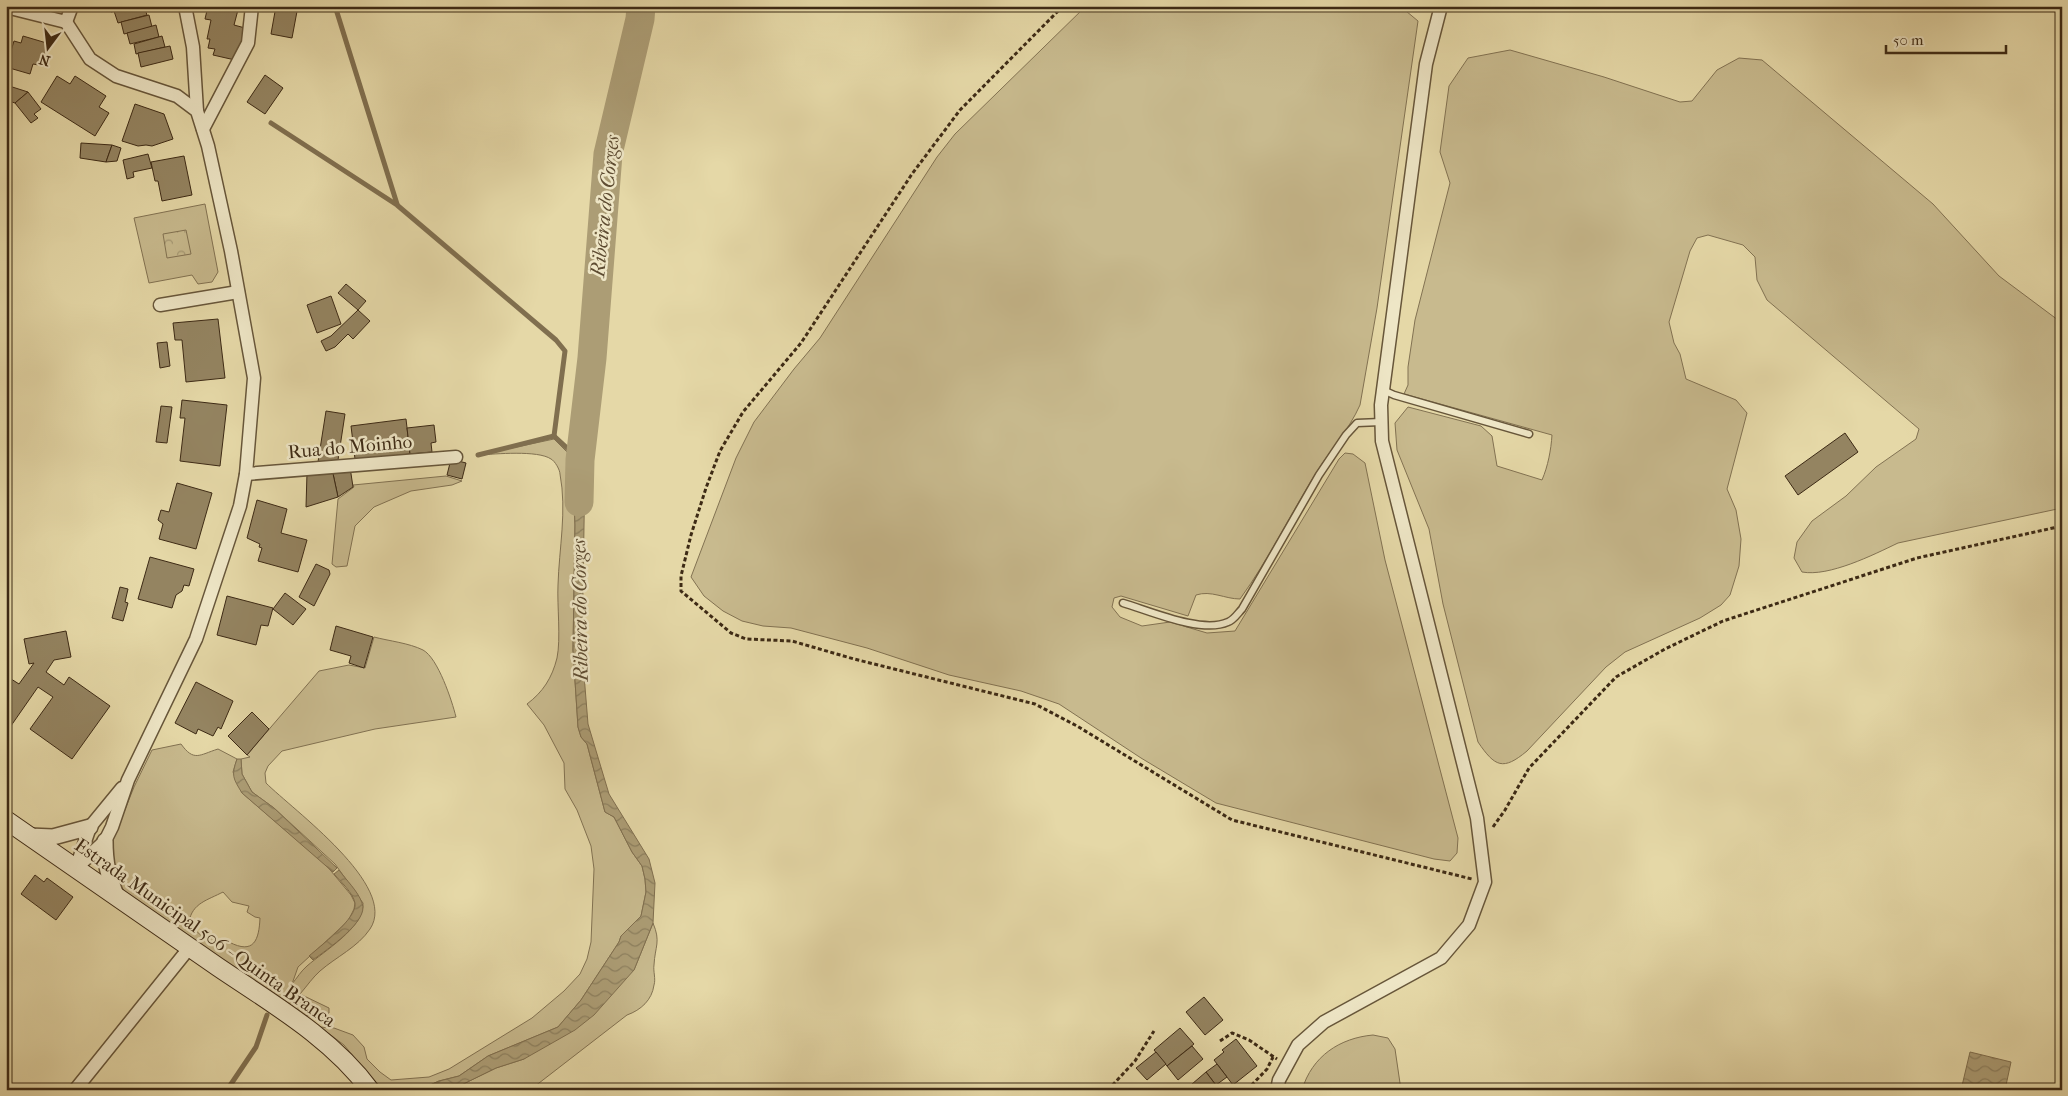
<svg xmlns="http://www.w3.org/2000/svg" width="2068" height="1096" font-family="'IM FELL French Canon',serif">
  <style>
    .green { fill: #c8ba8e; stroke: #827252; fill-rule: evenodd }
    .park { fill: url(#park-crowns); stroke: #827252 }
    .water { fill: url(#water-waves); stroke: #806f4f }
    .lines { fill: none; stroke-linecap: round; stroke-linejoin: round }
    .stream { stroke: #806f4f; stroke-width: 5 }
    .river { stroke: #ac9d75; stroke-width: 29 }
    .building { fill: #948461; stroke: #3d2a15 }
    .service-casing { stroke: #67563a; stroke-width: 9 }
    .minor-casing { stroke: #67563a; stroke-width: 15 }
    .tertiary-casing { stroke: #67563a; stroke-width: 18 }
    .secondary-casing { stroke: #3d2a15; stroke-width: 20 }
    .path { stroke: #3d2a15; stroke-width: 3; stroke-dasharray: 4 2.5; stroke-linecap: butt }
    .service { stroke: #eee6c6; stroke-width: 6 }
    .minor { stroke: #eee6c6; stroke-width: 12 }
    .tertiary { stroke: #eee6c6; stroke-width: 15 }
    .secondary { stroke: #eee6c6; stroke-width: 18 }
    .labels { text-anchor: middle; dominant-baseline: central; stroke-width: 5; stroke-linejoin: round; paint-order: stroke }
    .street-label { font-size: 19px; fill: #3d2a15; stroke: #eee6c6 }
    .water-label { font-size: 20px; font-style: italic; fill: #5e4c32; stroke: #eee6c6 }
  </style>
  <defs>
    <pattern id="park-crowns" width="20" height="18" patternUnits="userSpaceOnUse" patternTransform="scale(1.25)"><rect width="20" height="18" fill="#c8ba8e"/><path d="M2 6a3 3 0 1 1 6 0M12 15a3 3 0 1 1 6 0" fill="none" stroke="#a49773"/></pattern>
    <pattern id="water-waves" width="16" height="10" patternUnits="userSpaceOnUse" patternTransform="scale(1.25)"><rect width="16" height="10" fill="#ac9d75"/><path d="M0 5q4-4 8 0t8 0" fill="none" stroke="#8d805f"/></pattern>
  </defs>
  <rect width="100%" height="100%" fill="#e5d8a7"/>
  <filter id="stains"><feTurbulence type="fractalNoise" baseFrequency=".004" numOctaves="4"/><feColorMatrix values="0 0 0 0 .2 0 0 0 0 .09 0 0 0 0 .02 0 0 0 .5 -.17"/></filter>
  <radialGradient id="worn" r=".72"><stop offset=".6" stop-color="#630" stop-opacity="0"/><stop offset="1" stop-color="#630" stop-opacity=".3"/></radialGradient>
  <g class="green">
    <path d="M1086,6H1388L1406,11L1418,21L1377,308L1360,405C1349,430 1330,450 1316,473C1290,515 1269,559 1240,599C1225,599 1211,590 1196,595L1188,616L1121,596L1114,598L1112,607L1120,617L1142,626L1170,622L1207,633L1235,631L1339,459L1345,453L1353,454L1365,463L1385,560L1458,838L1457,853L1450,861L1434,859L1216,803L1141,758L1059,704L1021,691L949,675L867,648L791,628L763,626L742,621L723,611L704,596L691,577L736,458L754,422L794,369L820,338L937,157L955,134Z"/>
    <path d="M1510,50L1604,77L1680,102L1692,101L1717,70L1739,58L1762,60L1933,204L1999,276L2062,323V508L1898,543C1873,555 1829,577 1802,572L1794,558L1797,542L1812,521L1846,496L1876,467L1916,439L1919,429L1767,300L1757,280L1755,257L1743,245L1708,235L1697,238L1690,251L1669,322L1674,343L1680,354L1686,379L1736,400L1747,413L1727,489L1736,510L1741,539L1739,566L1730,595L1721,605L1700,618L1625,652L1606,667L1527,751C1503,771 1495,767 1478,742L1443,604L1429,529L1397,450L1395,423L1408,407L1481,426L1492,436L1497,466L1542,480C1548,466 1551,450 1552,435L1404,394L1408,385V367L1415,320L1450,183L1440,152L1449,86L1468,58Z"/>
    <path d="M205,204L218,272L212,282L198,284L192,275L149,283L134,218Z"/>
    <path d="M554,439L572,457L575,525L573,650L578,727L581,737L587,744L605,812L614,817L632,852L642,866L645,879L646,892L641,916L621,936L619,942L581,1000L558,1027L488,1056L459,1076L439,1081L419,1090H381L344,1045L320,1027L334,1028L353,1035L364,1047L367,1059L380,1072L391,1080L429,1077L449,1069L532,1018L564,991L580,974L587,959L591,942L594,869L591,846L577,810L565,789L564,763L544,725L527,704C543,692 552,678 557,658C561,639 557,605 558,585C559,549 567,511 560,474C560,470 555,461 551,459C538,450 495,454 479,455Z"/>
    <path d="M446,476L462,481L452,485L411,491L374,507L355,526L347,566L336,567L332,564L338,499L354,487L353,485Z"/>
    <path d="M374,637C389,641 409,643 423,650C438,658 452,701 456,717L375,729L282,751L268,766L265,773L266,783C293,810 399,886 370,929C358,947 336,957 320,971C313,977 307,986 300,994L329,1008V1013L323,1017L301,1015L124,892C114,879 109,858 112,842L134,787L152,750L181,744C194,762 199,755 218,749L237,759L233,772L242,793L326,865L351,895L355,903L354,909L348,921L298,967L292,984C297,978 301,971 307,966C324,951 365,927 363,903L335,864L274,808L252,792L242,774L241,759L250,757L247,755L319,671L349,665L365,668ZM223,892L232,902L249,906L247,912L255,917L260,918C259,940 254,955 229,942L225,944L220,942L213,936L203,937L195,930L189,922C192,903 208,900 223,892Z"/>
    <path d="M653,923C661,942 655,946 654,965C653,971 656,979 654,985C652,1000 641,1010 627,1015L530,1090H451L496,1068L524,1059L634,970Z"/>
    <path d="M1373,1035L1388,1038L1395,1049L1401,1090H1302C1312,1056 1340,1038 1373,1035Z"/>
  </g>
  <path class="park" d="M186,230L191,254L167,258L163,234Z"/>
  <g class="water">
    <path d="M572,457L585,465L582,650L588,724L609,794L649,859L655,883L653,923L634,970L594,1015L575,1030L524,1059L496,1068L451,1090H419L439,1081L459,1076L488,1056L558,1027L581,1000L619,942L621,936L641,916L646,892L645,879L642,866L632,852L614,817L605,812L587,744L581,737L578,727L573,650L575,525Z"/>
    <path d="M237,759H241L242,774L252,792L274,808L337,868L333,872L242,793C233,778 231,776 237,759Z"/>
    <path d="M339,870C346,880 358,891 362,903C370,921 326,950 313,960L309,956C319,947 358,918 355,903C353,893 341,882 334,874Z"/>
    <path d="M1970,1052L2011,1062L2005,1090H1961Z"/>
  </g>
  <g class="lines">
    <g class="stream">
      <path d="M335,6L397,204"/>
      <path d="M271,123L397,205L556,340L565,351L554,436"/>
      <path d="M554,436L580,460"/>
      <path d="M478,455L554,436"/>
      <path d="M227,1090L256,1047L267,1015"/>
    </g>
    <path class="river" d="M579,502L580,460L592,358L608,154L640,19L641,6"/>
  </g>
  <g class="building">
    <path d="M110,6H132L111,12Z"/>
    <path d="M132,6H144L147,15L118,23L114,11Z"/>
    <path d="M208,6H239L234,25L245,28L239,54L235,60L213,55L215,49L208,48L210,39H207L211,20L205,19Z"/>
    <path d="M276,6H298L292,38L271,34Z"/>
    <path d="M149,15L152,27L124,34L121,22Z"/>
    <path d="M156,25L159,37L130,44L127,33Z"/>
    <path d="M23,36L50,44L44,66L33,64L30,74L6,67L14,41L21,43Z"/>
    <path d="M162,36L165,47L136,54L134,44Z"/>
    <path d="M170,46L173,59L141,67L138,53Z"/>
    <path d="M265,75L283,88L265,114L247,102Z"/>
    <path d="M57,76L70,84L75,76L106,96L99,107L109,113L95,136L41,102Z"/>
    <path d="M6,85L28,92L15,103L6,100Z"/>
    <path d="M28,92L41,109L34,114L38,118L31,123L15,103Z"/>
    <path d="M135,104L164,114L173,139L152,146L146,145L138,146L122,141Z"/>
    <path d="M81,143L112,145L106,162L80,158Z"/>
    <path d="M112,145L121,148L117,161L106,162Z"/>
    <path d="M148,154L152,168L133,172L134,177L127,179L123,160Z"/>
    <path d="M184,156L192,195L162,201L158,181H155L151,162Z"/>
    <path d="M346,284L366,301L358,310L338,293Z"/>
    <path d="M331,296L341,324L317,333L307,305Z"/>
    <path d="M358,310L370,321L353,339L348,334L335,347L326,351L321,341L331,336Z"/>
    <path d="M218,319L225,378L186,382L182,340H175L173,323Z"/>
    <path d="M167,342L170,366L160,368L157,343Z"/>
    <path d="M182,400L227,405L220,466L180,461L185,418H180Z"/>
    <path d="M161,406L172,407L167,443L156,442Z"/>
    <path d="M326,411L345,414L338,460L318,462Z"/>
    <path d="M406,419L410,454L381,457L367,462V458L355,459L351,426Z"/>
    <path d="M434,425L436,442L431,443L432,452L410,454L407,428Z"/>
    <path d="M1845,433L1858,452L1798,495L1785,476Z"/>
    <path d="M451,459L466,463L462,479L447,475Z"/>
    <path d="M350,467L353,487L338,497L332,469Z"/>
    <path d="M332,469L338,497L306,507L307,473Z"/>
    <path d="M177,483L212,493L196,549L159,539L163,524L158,520L161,510L169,512Z"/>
    <path d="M257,500L287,509L281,533L307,540L298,572L258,561L262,548L259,547L260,544L247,538Z"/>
    <path d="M150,557L194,569L189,586L184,585L182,591L176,595L172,608L138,599Z"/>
    <path d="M316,564L329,570L330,574L314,606L299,597Z"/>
    <path d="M120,587L128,589L125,602L128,603L123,621L112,618Z"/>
    <path d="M285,593L306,609L293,625L273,609Z"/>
    <path d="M227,596L273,608L268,626L261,625L256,645L217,635Z"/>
    <path d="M336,626L373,637L364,668L349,663L351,656L330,650Z"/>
    <path d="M66,631L71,657L54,660L46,672L64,685L69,677L110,706L72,759L30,729L53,697L38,687L6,733V680L8,677L19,684L34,663L29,664L24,639Z"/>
    <path d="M196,682L233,701L221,729L218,727L213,736L198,729L196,734L175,723Z"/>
    <path d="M252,712L269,729L247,755L228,736Z"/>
    <path d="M35,875L44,882L47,878L73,897L56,920L21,894Z"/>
    <path d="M1204,997L1223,1020L1205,1035L1186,1012Z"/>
    <path d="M1180,1028L1194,1044L1167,1066L1154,1050Z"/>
    <path d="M1236,1039L1257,1066L1233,1085L1214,1060L1224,1052L1222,1050Z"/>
    <path d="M1192,1046L1203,1059L1178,1080L1167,1066Z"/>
    <path d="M1156,1052L1166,1064L1147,1080L1136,1068Z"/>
    <path d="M1217,1064L1227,1077L1216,1085L1206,1072Z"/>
    <path d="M1206,1072L1215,1084L1208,1090H1185Z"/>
  </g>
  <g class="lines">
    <g class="service-casing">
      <g id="service">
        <path d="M1383,390L1394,395L1529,434"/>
        <path d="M1123,603C1150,611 1202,634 1228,622C1234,620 1238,613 1242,609L1319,475L1346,435L1357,423L1381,422"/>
      </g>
    </g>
    <g class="minor-casing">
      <g id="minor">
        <path d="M185,6L193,47L197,111"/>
        <path d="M6,7L66,22L90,59L116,76L177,96L197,111L208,146L231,251L254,378L246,474L240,506L196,639L128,780L112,827L105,841L76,868"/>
        <path d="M66,22L72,6"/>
        <path d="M203,129L248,43L252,6"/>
        <path d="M160,305L238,292"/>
        <path d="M246,474L456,457"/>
        <path d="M76,868L90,827L122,788"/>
        <path d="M75,1090L190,947"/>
        <path d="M1277,1090L1279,1080L1298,1045L1324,1022L1441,958L1469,925L1485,882L1477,818L1382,441L1381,405L1426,64L1441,6"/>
      </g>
    </g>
    <g class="tertiary-casing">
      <g id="tertiary">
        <path d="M29,836L53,837L90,827"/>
        <path d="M105,841C105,862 108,877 117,897"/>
      </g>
    </g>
    <g class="secondary-casing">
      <path id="secondary" d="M6,820C77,869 147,918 218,967C271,1003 332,1038 370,1090"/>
    </g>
    <g class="path">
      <path d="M1063,6L960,110L912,174L801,343L743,412L720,451L706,488L691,535L681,576V591L731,633L746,639L792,641L854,659L1035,704L1077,726L1232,820L1472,879"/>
      <path d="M1493,827L1505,810L1529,768L1616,677L1665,649L1723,621L1917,558L2062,526"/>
      <path d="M1220,1041L1232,1033L1249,1040L1277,1059"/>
      <path d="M1108,1090L1135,1061L1154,1031"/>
      <path d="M1247,1090L1267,1069L1273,1057"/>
    </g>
    <use href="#service" class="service"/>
    <use href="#minor" class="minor"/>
    <use href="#tertiary" class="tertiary"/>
    <use href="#secondary" class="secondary"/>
  </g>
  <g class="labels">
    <g class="street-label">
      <text transform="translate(350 447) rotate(-5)">Rua do Moinho</text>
      <text transform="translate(205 933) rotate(35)">Estrada Municipal 506 - Quinta Branca</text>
    </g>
    <g class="water-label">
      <text transform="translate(605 206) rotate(-84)">Ribeira do Corges</text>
      <text transform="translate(580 610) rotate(-91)">Ribeira do Corges</text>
    </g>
  </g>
  <rect width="2068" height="1096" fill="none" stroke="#e5d8a7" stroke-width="25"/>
  <rect x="8" y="8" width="2053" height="1081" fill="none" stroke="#3d2a15" stroke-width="2.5"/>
  <rect x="12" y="12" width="2043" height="1071" fill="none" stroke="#3d2a15"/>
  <g transform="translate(48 48) rotate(195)" stroke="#eee6c6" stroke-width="4" paint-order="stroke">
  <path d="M0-4L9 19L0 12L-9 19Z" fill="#3d2a15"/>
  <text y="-8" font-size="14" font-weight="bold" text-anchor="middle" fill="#3d2a15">N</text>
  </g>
  <path d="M1886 45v8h120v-8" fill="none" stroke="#3d2a15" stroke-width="2.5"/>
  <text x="1893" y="45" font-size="15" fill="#3d2a15" stroke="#eee6c6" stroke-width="4" paint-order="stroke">50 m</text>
  <rect width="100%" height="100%" filter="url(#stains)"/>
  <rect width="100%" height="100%" fill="url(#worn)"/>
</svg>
